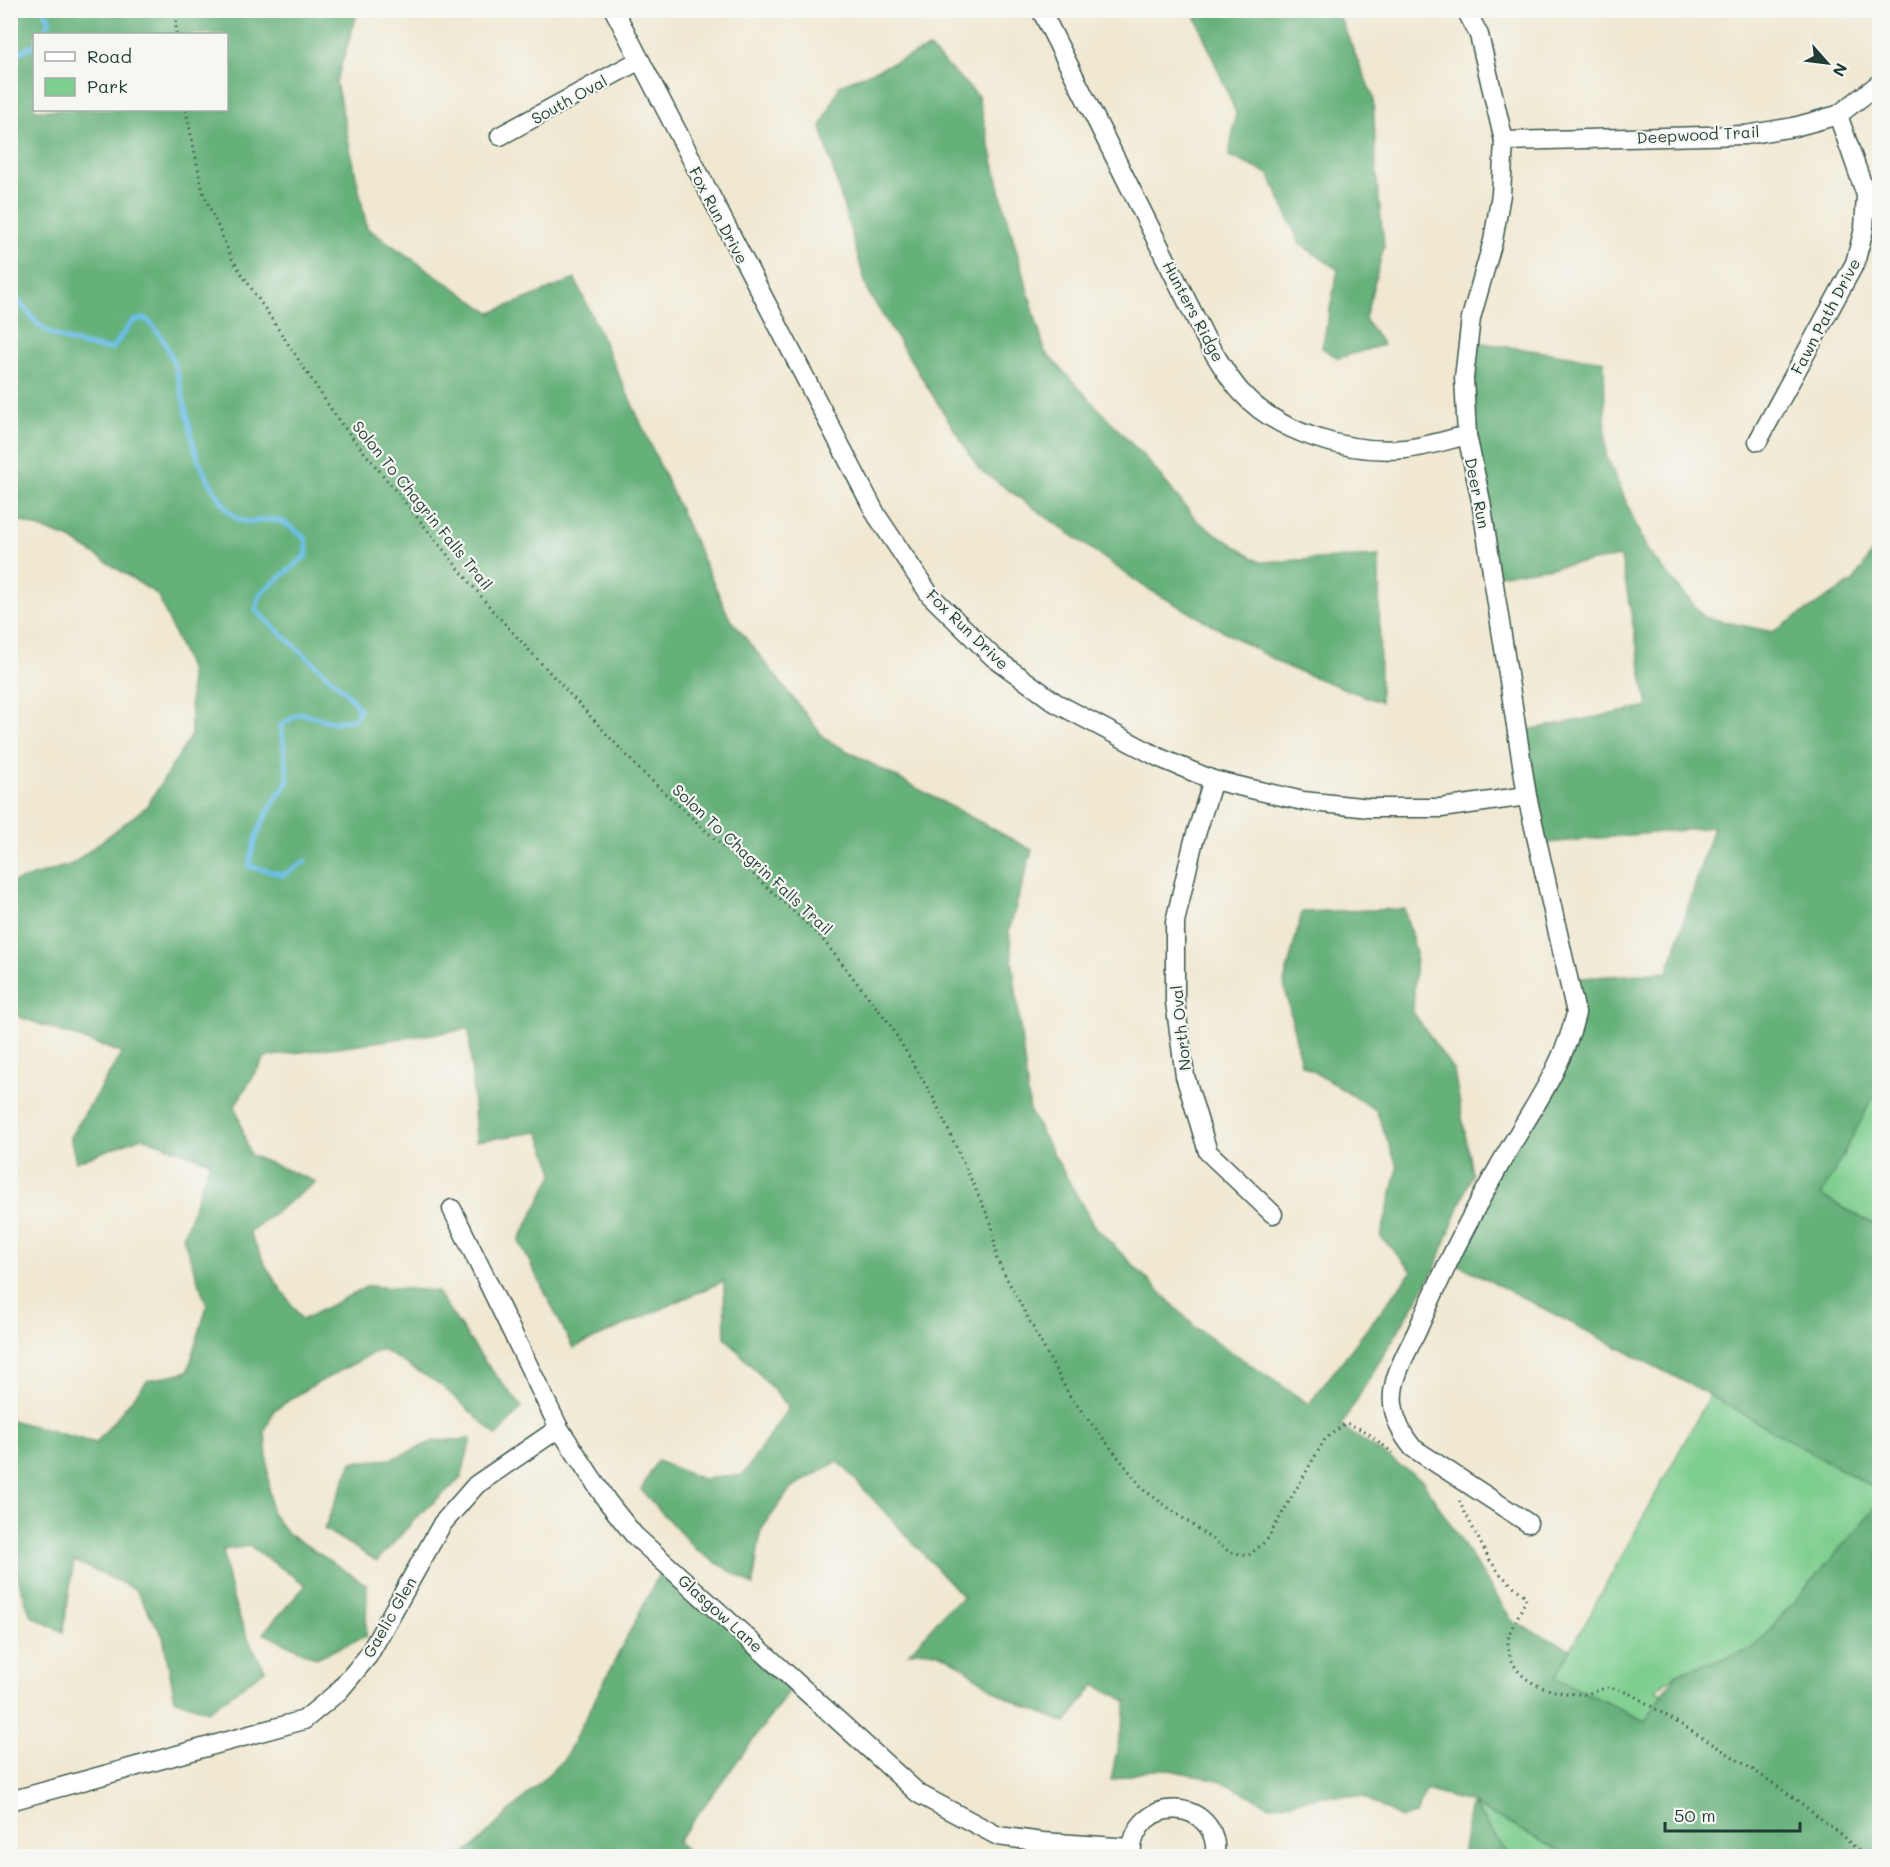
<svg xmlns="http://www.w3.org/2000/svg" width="1890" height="1867" font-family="Mali,sans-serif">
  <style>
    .green { fill: #7ece8f; stroke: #4e8662; stroke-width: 1.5 }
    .forest { fill: #66b17a; stroke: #427757; stroke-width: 1.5; fill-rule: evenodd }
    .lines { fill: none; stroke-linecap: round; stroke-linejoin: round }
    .stream { stroke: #6cbee8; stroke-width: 5 }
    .minor-casing { stroke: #3e574c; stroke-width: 21 }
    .path { stroke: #3e574c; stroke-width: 3; stroke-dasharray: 1.5 4.5; stroke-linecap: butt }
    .minor { stroke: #fff; stroke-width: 18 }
    .labels { text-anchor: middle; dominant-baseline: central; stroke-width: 4.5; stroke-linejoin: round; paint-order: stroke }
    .street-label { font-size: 16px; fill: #1f3d34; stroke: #f6f6f2 }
  </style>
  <rect width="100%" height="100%" fill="#f6f6f2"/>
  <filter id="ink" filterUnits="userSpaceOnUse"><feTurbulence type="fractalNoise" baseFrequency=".0167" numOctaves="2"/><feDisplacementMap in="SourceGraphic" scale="12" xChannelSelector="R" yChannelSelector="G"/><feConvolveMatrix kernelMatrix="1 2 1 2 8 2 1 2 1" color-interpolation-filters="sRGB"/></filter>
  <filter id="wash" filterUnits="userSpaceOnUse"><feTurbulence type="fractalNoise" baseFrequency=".008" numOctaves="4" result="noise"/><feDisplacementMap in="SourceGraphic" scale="24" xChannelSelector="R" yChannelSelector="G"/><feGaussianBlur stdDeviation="1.35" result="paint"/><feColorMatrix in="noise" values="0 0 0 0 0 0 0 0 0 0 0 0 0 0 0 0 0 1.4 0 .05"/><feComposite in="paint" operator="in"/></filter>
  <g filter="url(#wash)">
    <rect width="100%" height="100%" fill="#f0e8d1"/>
    <g class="green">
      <path d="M1879,1086V1227L1821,1196Z"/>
      <path d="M1710,1395L1879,1491V1504L1753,1649L1677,1673L1656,1690L1737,1738L1879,1856L1639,1718L1555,1678Z"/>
      <path d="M1472,1803L1569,1856H1509Z"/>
    </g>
    <g class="forest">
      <path d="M11,10L358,11L336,82L367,228L491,313L575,279L729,617L825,739L1032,850L1009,931L1030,1112L1094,1226L1196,1328L1309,1404L1412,1271L1381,1237L1398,1168L1376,1110L1301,1064L1284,983L1302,912L1404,909L1416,952L1413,1012L1454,1071L1472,1174L1434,1271L1341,1426L1422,1480L1513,1622L1571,1649L1555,1678L1645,1721L1677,1673L1753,1649L1879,1504V1856H1569L1473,1804L1509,1856H1462L1471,1803L1426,1790L1416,1815L1401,1818L1362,1796H1323L1270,1806L1219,1780L1159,1768L1111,1780L1127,1701L1095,1685L1065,1723C1043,1713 1018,1705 997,1692C970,1676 943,1641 909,1653L946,1611L963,1597L838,1461L791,1488L761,1530L753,1585L697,1551L641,1490L657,1461L702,1479L743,1475L789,1407L725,1337L724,1281L573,1348L519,1241L554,1172L539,1132L476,1141L469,1029L265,1057L235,1105L250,1155L316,1182L249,1232L268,1270L302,1320L368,1286L436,1291L485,1362L522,1407L497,1436L441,1385L381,1349L308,1388L274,1410L265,1431L271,1512L287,1533L367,1585L366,1636L316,1658L263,1633L306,1585L249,1546L223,1550C228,1594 243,1633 265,1670L208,1711L175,1700L163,1636L135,1589L74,1561L63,1632L31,1616L11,1558V1420L96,1443L147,1381L188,1371L207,1306L183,1237L210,1162L142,1137L76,1162L70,1137L122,1053L11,1014V883L72,864L147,806L191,736L190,671L158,595L71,539L11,518ZM34,34H226V110H34Z"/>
      <path d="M1193,11H1337L1373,97L1377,182L1384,246L1365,319L1383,345L1338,358L1322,348L1338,270L1300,244L1269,174L1229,156L1236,113Z"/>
      <path d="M929,48L978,96L1003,202L1045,352L1148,461L1198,522L1260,562L1379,556L1380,702L1287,667L1145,587L979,469L868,292L821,127L840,85Z"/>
      <path d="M1468,341L1604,361L1606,455L1647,550L1704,617L1773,632L1854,581L1879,541V1086L1821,1196L1879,1227V1491L1710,1395L1450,1260L1572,1030L1568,979L1668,972L1713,827L1538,844L1517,732L1648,707L1621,557L1492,576L1481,501Z"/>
      <path d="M471,1439L461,1478L417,1517L377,1561L324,1529L352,1462L392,1459L434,1441Z"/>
      <path d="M665,1563L796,1682L677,1842L694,1856H456L468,1852L565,1758Z"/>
    </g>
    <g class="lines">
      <g class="stream">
        <path d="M43,10L50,20L43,34"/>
        <path d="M10,57L34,45"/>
        <path d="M10,194L15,215L10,225"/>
        <path d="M10,293C22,301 26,312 36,322C53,340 88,347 112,349L132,322L145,318C182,349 183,415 198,458C204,474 218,497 228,510C247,532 259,515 279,521C289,524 298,533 306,539L307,555L260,594L256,611L346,692L360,710L352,720L333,722L300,713L281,725L288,781C268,810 255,830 249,866L284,875L305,861"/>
      </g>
    </g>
  </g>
  <g filter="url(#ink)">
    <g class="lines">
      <g class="minor-casing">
        <g id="minor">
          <path d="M614,10L877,516L930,595L993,657L1056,703L1160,758L1213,780L1303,801L1370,808H1441L1527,796"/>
          <path d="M1041,10L1210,347C1220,362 1229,379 1241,392C1278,434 1351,454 1405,449C1425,447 1447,440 1467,435"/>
          <path d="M1466,10L1479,35L1504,141L1501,194L1493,241L1471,318L1464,378L1467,435L1481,501L1527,796L1576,1013C1564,1068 1525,1119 1498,1168C1468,1220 1441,1275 1417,1331C1407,1352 1390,1380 1393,1404C1395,1421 1402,1435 1413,1448L1528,1523"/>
          <path d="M500,136L638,61"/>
          <path d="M1504,141L1745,135L1794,127L1838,115L1880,83"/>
          <path d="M1758,441L1855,263L1864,229L1866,195L1838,115"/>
          <path d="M1213,780L1193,844L1175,922V1002L1185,1076L1208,1152L1273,1214"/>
          <path d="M452,1209L559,1428L607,1501L634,1535L919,1794L998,1836L1043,1842L1131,1848"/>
          <path d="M10,1801L304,1720L339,1691L368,1656L442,1524L476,1485L559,1428"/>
          <path d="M1131,1856C1133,1790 1221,1798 1215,1856"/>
        </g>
      </g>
      <g class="path">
        <path d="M176,34V10"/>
        <path d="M186,110L203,192L232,259L339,421L493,611L639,769L820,936L889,1023L934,1099L992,1225L997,1260L1069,1395L1144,1490L1228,1551L1248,1556L1267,1540L1325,1439L1346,1423L1365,1431L1393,1453"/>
        <path d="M1459,1501L1489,1559L1501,1575L1526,1597C1522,1614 1508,1627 1508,1644C1510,1683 1553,1695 1584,1694C1593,1693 1603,1687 1611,1688C1618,1688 1627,1693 1633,1695C1713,1745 1796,1791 1864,1856"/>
      </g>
      <use href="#minor" class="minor"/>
    </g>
  </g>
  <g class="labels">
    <g class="street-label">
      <text transform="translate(569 99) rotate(-29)">South Oval</text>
      <text transform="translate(1698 134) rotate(-3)">Deepwood Trail</text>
      <text transform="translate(719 215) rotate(62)">Fox Run Drive</text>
      <text transform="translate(1194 311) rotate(62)">Hunters Ridge</text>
      <text transform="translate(1825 316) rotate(-62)">Fawn Path Drive</text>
      <text transform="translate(1478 493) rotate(79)">Deer Run</text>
      <text transform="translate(423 505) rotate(51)">Solon To Chagrin Falls Trail</text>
      <text transform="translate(968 629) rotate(44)">Fox Run Drive</text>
      <text transform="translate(753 859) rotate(43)">Solon To Chagrin Falls Trail</text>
      <text transform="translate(1180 1028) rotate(-96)">North Oval</text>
      <text transform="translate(721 1613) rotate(42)">Glasgow Lane</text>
      <text transform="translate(389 1617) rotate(-60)">Gaelic Glen</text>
    </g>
  </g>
  <rect width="1890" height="1867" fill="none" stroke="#f6f6f2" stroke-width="36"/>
  <rect x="33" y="33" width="195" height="78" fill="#f6f6f2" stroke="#a0aca6" stroke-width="1.5"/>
  <rect x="45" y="52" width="30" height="9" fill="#ffffff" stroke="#a0aca6" stroke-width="1.5"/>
  <text x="87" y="63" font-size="18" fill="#1f3d34">Road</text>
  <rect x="45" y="78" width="30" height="18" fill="#7ece8f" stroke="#a0aca6" stroke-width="1.5"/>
  <text x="87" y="93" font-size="18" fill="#1f3d34">Park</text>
  <g transform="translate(1827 63) rotate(118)" stroke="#f6f6f2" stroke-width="4.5" paint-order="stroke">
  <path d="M0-4.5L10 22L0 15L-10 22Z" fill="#1f3d34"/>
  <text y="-9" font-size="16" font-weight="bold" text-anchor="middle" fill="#1f3d34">N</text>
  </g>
  <path d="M1665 1822v9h135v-9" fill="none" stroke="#1f3d34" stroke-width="3"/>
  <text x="1674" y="1822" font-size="18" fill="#1f3d34" stroke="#f6f6f2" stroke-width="4.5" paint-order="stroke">50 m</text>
</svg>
